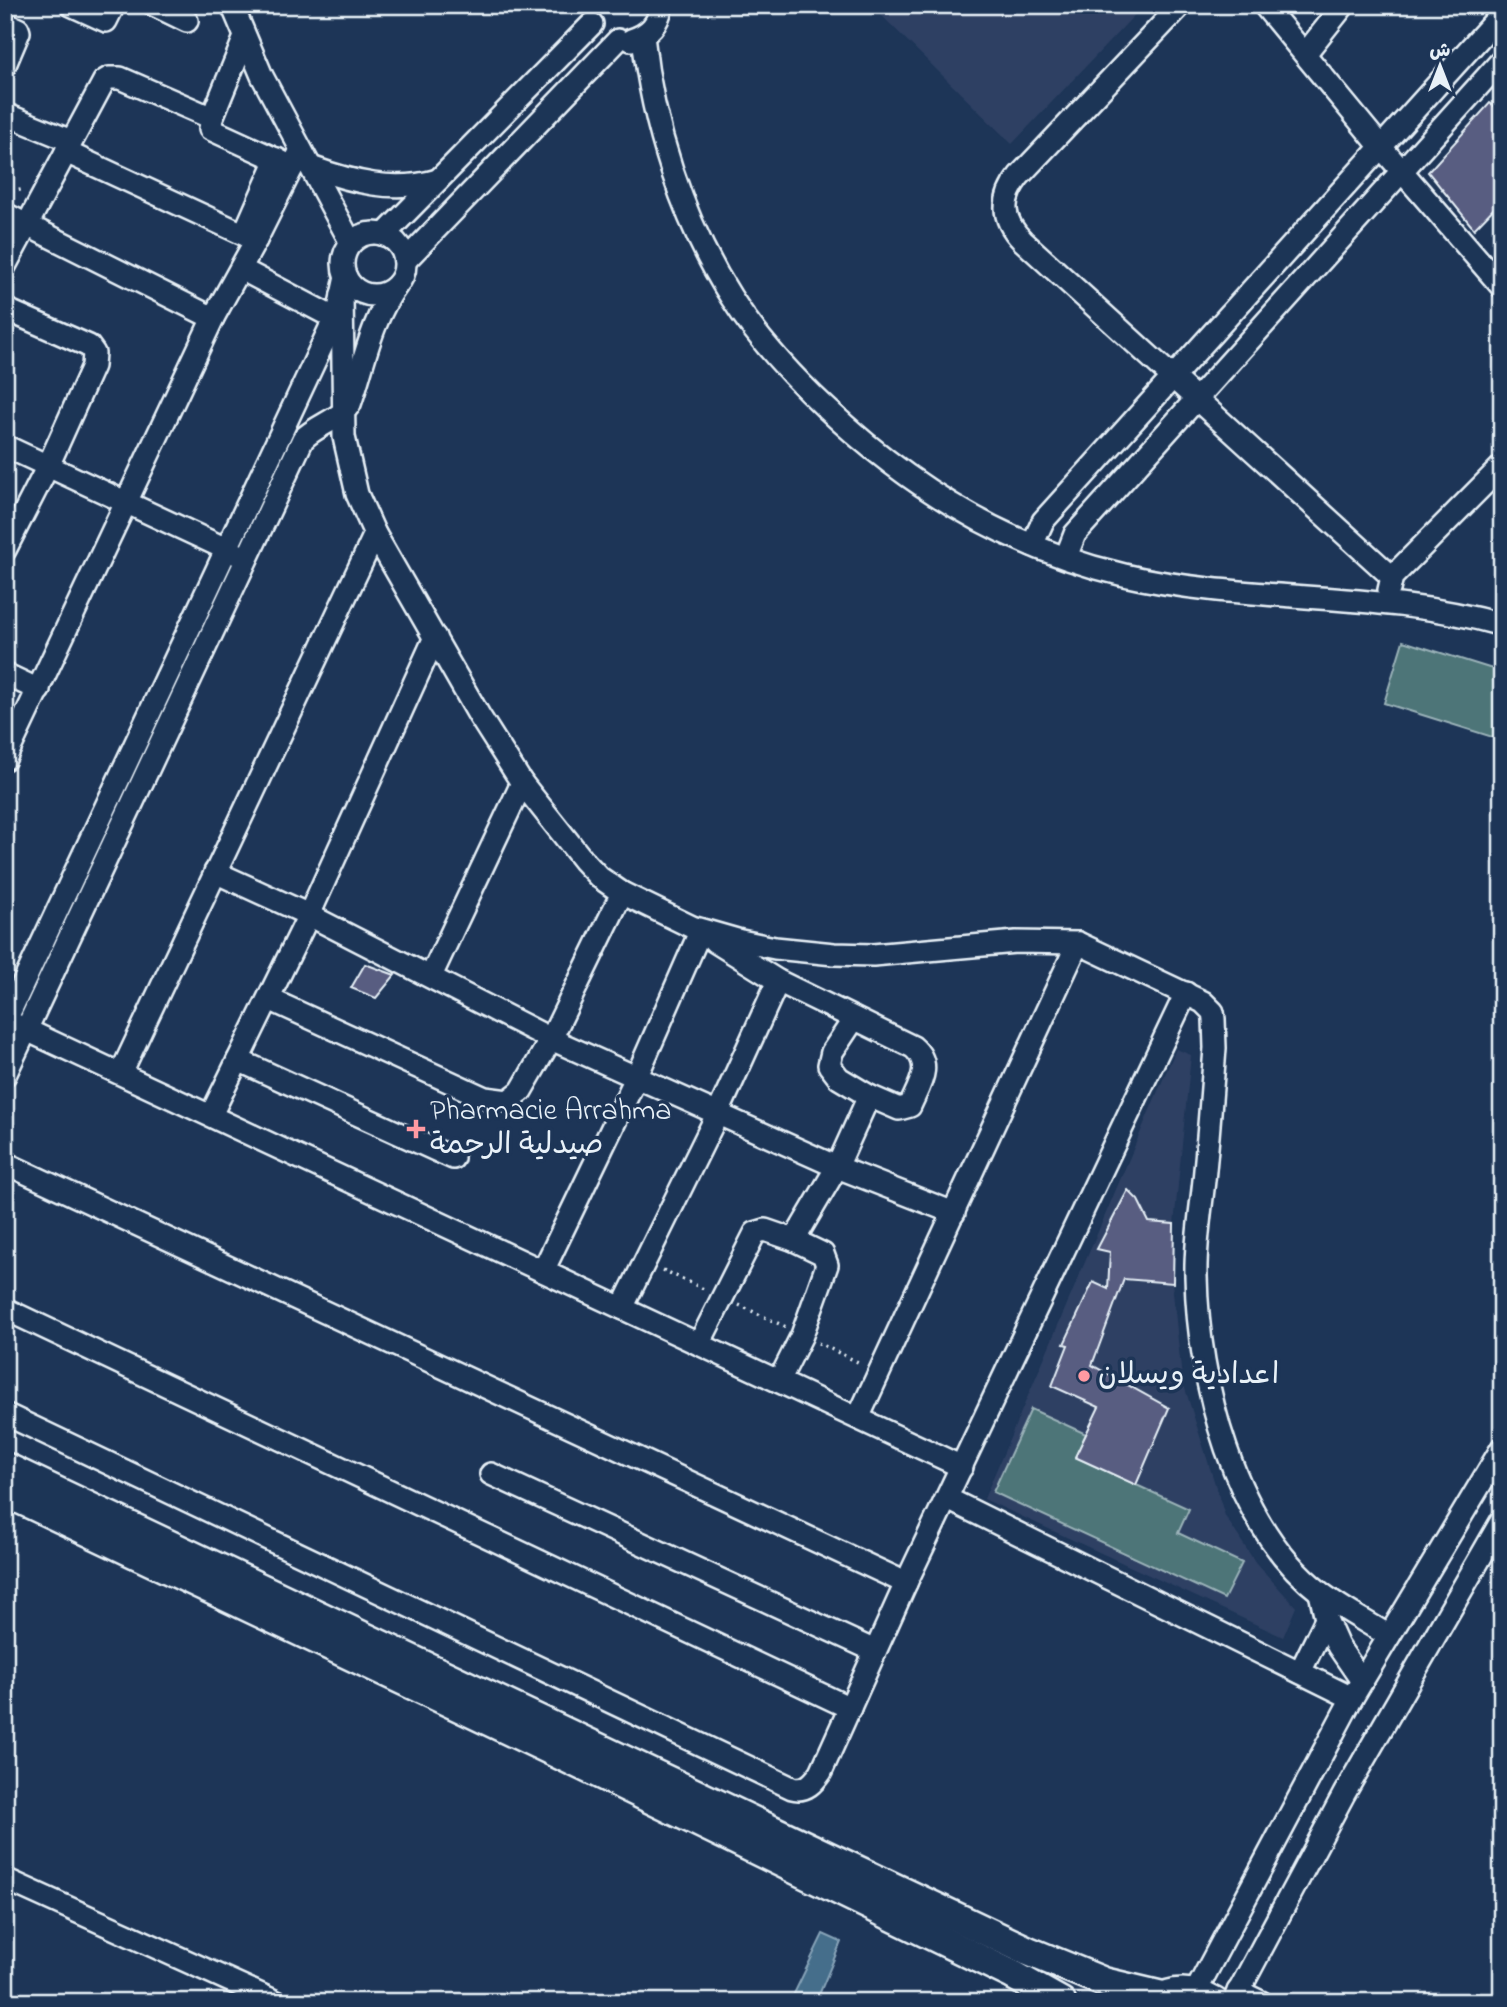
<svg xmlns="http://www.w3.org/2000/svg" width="1507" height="2007" font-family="'Indie Flower','Playpen Sans Arabic',sans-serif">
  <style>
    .built { fill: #2f4164 }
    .green { fill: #4d7478; stroke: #9ab2b8; stroke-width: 2 }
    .water { fill: #446e8b; stroke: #86a2b7; stroke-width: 2 }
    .building { fill: #595d81; stroke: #e8f1f8; stroke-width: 2 }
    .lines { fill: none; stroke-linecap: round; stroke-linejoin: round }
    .minor-casing { stroke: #e8f1f8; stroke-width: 26 }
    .major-casing { stroke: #e8f1f8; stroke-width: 33 }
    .path { stroke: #e8f1f8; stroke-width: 3.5; stroke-dasharray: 2 5; stroke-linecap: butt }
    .minor { stroke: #1d3557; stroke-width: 21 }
    .major { stroke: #1d3557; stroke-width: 28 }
    .poi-dot { fill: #ff9aa2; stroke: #1d3557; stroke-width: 2.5 }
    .labels { text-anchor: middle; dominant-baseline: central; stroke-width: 7; stroke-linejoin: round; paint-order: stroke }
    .poi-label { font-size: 30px; fill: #e8f1f8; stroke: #1d3557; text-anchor: start }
  </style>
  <rect width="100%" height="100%" fill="#1d3557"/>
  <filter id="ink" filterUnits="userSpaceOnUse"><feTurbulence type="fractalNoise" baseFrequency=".0143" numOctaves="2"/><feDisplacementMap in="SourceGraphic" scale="14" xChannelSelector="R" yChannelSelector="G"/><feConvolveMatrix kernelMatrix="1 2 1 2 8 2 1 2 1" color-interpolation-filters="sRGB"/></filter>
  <g filter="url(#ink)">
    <g class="built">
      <path d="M871,5H1144L1012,144Z"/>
      <path d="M1176,1049L1191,1055L1174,1224L1172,1283L1182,1379L1225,1516L1255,1562L1296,1607L1283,1637L984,1499Z"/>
    </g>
    <g class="green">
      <path d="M1403,641L1502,672V740L1384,703Z"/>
      <path d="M1031,1409L1086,1434L1075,1457L1189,1509L1178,1533L1242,1563L1224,1599L993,1492Z"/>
    </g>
    <path class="water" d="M823,1934L841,1942L816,2002H790Z"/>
    <g class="building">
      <path d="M1490,103L1502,112V200L1474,229L1428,172Z"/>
      <path d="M365,964L395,975L376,998L351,988Z"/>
      <path d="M1128,1190L1138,1200L1149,1222L1174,1224L1173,1283L1124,1279L1092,1365L1169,1408L1136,1485L1075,1457L1099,1407L1052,1386L1068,1345L1064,1344L1093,1282L1108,1289L1110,1252L1097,1249Z"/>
    </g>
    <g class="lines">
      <g class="minor-casing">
        <g id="minor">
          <path d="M71,5L106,21L114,5"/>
          <path d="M154,5L187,21"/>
          <path d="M232,5L262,76L351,243"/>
          <path d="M1181,5L1019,176C1000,200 1002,220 1023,241L1392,577"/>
          <path d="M1264,5L1381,147L1502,287"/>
          <path d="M5,23L18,29L19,32L5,65"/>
          <path d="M643,36C652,124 683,222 731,297C757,338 790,374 825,407C909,487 1009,548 1124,575C1248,604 1378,589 1502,625"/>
          <path d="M245,37L212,118L210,129L293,167"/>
          <path d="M631,40C650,34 658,24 662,5"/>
          <path d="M1305,54L1344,5"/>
          <path d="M5,114L71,141"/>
          <path d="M66,152L256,240"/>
          <path d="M311,167C352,182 394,193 438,180"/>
          <path d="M5,214L213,318"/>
          <circle cx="374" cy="264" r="31"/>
          <path d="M244,234L277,159"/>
          <path d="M384,235L592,24"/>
          <path d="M405,261L618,40"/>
          <path d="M5,266L104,81L109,78H120L212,118"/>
          <path d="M241,269L334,318"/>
          <path d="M342,294L344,437L357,494L375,534L480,717L522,783L583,860L599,877L622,893L692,927L741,941L775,948L834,954L873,955L1016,942L1078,943L1203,1002L1213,1012L1214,1019L1215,1048C1212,1088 1209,1129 1205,1170C1202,1205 1195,1240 1196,1276C1198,1381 1233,1526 1321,1593C1342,1609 1367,1622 1389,1636"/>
          <path d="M5,309L89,346L94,353L93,366L48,466L5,550"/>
          <path d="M5,446L239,555"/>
          <path d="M1032,545L1043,521L1502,13"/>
          <path d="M1066,557L1075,534L1502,60"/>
          <path d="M1389,590L1392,577L1502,466"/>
          <path d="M5,674L39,690"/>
          <path d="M5,759L213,318L256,240L301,150"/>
          <path d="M215,872L309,915L551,1039L837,1167L954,1213"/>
          <path d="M431,976L522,783"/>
          <path d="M269,999L485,1098L508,1101L521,1091L551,1039L622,893"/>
          <path d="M854,1019L832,1052L829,1065L839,1078L869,1096"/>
          <path d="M5,1020L962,1467"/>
          <path d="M5,1022L339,309L346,277"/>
          <path d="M238,1060L453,1158"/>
          <path d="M121,1073L375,534"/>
          <path d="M5,1075L303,439C318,424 338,421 350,404C365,361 370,323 397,285"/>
          <path d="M211,1115L309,915L435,637"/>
          <path d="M5,1163L906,1583"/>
          <path d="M543,1271L636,1078L700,932"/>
          <path d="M622,1308L718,1113L778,981"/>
          <path d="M5,1309L850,1708"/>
          <path d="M699,1344L755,1233L765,1230L794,1240L837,1167L869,1096L899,1109L910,1106C919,1085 934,1065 913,1047L778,981L714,941"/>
          <path d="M779,1381L802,1335L827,1265L823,1254L794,1240"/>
          <path d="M5,1414L792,1788C806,1792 814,1782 821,1772L906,1583L1186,993"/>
          <path d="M858,1418L1078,943"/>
          <path d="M491,1474L875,1651"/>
          <path d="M948,1499L1352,1698"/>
          <path d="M1326,1619L1338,1646L1362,1681"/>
          <path d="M1300,1672L1326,1619L1320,1593"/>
          <path d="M5,1879L277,2002"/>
          <path d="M1238,1991L1261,2002"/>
          <path d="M1195,1993L1352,1698L1502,1448"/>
          <path d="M1233,2002L1344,1794L1502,1520"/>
        </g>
      </g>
      <g class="major-casing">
        <g id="major">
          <path d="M5,1467L1028,1951L1104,1982L1163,1996"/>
          <path d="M5,1492L546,1748L1013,1975L1061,2002"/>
          <path d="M1153,2002C1173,1989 1193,1990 1214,2002"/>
        </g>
      </g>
      <g class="path">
        <path d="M5,193L25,189"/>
        <path d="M663,1270L706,1290"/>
        <path d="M739,1305L786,1327"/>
        <path d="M818,1343L862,1364"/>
      </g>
      <use href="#minor" class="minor"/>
      <use href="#major" class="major"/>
    </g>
  </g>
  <g class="poi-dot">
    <path d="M412.5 1118.5h7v7h7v7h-7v7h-7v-7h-7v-7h7z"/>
    <circle cx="1084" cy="1376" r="7"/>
  </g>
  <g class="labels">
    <g class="poi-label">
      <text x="430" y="1112">Pharmacie Arrahma<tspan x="430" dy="34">صيدلية الرحمة</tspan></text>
      <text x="1098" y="1376">اعدادية ويسلان</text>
    </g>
  </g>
  <rect width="1507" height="2007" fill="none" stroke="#1d3557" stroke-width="28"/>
  <rect x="14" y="14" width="1479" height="1979" fill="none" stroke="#e8f1f8" stroke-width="2.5" filter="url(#ink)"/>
  <g transform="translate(1440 66)" stroke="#1d3557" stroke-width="5" paint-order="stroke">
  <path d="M0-5L12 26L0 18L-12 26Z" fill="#e8f1f8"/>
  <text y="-10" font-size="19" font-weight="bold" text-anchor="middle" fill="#e8f1f8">ش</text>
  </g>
</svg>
